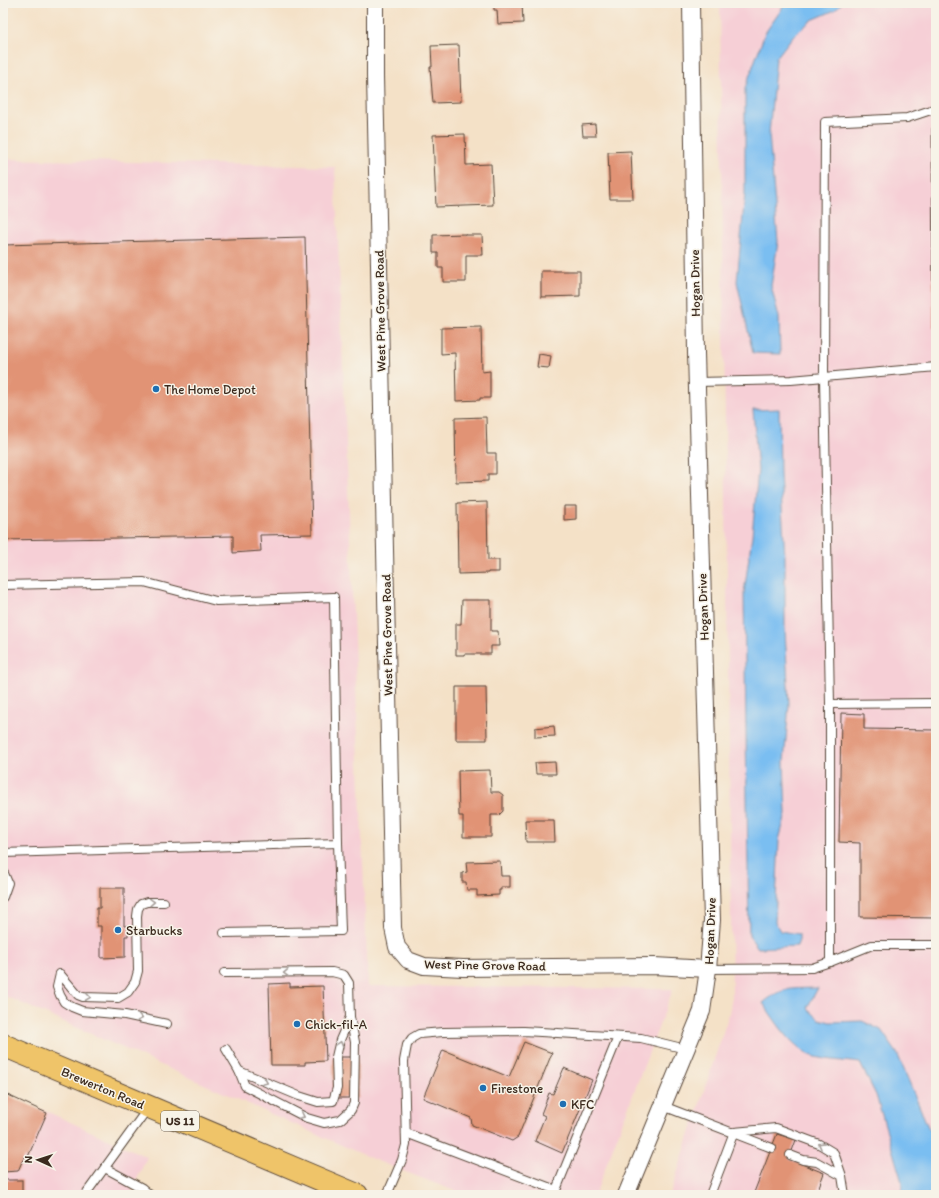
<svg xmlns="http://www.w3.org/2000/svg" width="939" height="1198" font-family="Itim,sans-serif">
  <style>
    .built { fill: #f6cfd6 }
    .water { fill: #7abef1; stroke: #5a7488 }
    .building { fill: #e19374 }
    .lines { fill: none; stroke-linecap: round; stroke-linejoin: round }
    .lane-casing { stroke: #574537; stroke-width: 10 }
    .street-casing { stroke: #574537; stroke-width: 18 }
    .primary-casing { stroke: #574537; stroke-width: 24 }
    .lane { stroke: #fff; stroke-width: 8 }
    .street { stroke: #fff; stroke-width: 16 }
    .primary { stroke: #efc469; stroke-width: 22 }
    .oneway { stroke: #a79f9a }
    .poi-dot { fill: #1f6fb2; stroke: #f7f3e8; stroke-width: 1.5 }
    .labels { text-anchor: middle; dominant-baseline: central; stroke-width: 3; stroke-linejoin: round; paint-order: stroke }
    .shield { fill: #f7f3e8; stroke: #73665b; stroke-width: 1 }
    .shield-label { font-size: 12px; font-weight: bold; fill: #3b2a1e }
    .street-label { font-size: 13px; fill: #3b2a1e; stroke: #f7f3e8 }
    .poi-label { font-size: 13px; fill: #3b2a1e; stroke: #f7f3e8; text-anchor: start }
  </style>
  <rect width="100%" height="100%" fill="#f7f3e8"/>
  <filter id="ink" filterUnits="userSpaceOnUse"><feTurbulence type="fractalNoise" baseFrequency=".025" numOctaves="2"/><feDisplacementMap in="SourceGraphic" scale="8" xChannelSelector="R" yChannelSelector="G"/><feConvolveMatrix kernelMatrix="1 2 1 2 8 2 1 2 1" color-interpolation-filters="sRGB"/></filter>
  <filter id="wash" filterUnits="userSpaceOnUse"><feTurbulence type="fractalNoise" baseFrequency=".012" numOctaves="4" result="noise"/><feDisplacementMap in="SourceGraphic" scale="16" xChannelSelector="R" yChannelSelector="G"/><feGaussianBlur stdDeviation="0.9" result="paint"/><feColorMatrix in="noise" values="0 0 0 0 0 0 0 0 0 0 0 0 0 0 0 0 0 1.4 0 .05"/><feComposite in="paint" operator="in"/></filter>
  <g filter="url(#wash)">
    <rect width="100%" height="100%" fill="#f4e1c7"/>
    <g class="built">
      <path d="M720,3H936V1195H670L729,1014L732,997Z"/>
      <path d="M3,159L335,167L368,986L673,989L595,1195H465L375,1160L3,995Z"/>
      <path d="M3,1101L46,1111L147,1157L130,1195H3Z"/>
    </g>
    <g class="water">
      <path d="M786,3H842L835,10L812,20L793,36L776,58L769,134L778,242L771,286L779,317L780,354L753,353L737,282L745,193V88L765,33Z"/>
      <path d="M779,409L780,474L785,557V630L789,704L784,762L786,814L779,840L775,922L780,931L799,934V940L797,946L758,948L749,936L744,593L752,536L758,470L753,410Z"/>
      <path d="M818,988L807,1008L819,1019L830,1022L862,1021L881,1030L897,1053L936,1146V1195H902V1182L876,1095L860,1063C847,1061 819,1060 808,1054C788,1042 776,1022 763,1003C783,986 793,989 818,988Z"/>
    </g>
    <g id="blocks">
      <g class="building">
        <path d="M494,3H522L523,23L498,24L497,10H494Z"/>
        <path d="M459,45L461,102L433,103L430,67H432L431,46Z"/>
        <path d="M595,124L596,136H583L582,125Z"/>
        <path d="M932,128H936V327H933Z"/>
        <path d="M465,134L466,165L491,164L493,205L436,207L433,135Z"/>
        <path d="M631,151L633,199H610L608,152Z"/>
        <path d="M465,234V235H482L483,255H466V282H443V268H438V253H433V235Z"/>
        <path d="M305,237L312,534L260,535L261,551L233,553V536L3,540V245Z"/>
        <path d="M541,271H580V296L541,297Z"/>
        <path d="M481,327L482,372L490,371V398H480V400L456,401L455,353L441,354V328Z"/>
        <path d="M539,354L551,356L549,368L537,367Z"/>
        <path d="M486,417L487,453H496V474H488V481L456,482L455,418Z"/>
        <path d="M487,502L488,560H499V572H488V573L458,574L457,503Z"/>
        <path d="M564,506H576V519L564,520Z"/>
        <path d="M462,600H491V631H498L499,646H491V654H464V655H456V624H461Z"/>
        <path d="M456,687H486L487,740H456Z"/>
        <path d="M841,713L864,714V729L936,730V918L860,917V843L839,842Z"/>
        <path d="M554,726L555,736L535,737V728Z"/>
        <path d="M555,762L556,774H536L535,763Z"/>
        <path d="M490,770L491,792H499L503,795V811L499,815H491V837H463V816H459L458,771Z"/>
        <path d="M525,820H554L555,842H526Z"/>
        <path d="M500,861L501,876H510V887H501V890H499V895L477,896V890H467L466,882H462V873L467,872L466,862Z"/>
        <path d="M100,888H124V926H128V936H125V957L101,958V926H97V908H100Z"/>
        <path d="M290,983V987L323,986L326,1061L305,1062V1065H271L269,984Z"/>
        <path d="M524,1042L552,1053L518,1137L512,1141L472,1125L471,1118L423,1098L443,1050L509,1077Z"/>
        <rect x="333" y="1057" width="25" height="41"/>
        <path d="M564,1068L592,1080L562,1153L535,1141L545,1116L541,1114L549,1093L553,1094Z"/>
        <path d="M3,1093L47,1113L27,1159L24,1157L18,1171L3,1172Z"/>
        <path d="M777,1134L796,1140L789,1159L824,1173L816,1195H753Z"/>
        <rect x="3" y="1180" width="19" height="15"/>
      </g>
    </g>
  </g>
  <g filter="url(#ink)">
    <use href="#blocks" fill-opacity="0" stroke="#574537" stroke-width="1"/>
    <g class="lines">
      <g class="lane-casing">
        <g id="lane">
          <path d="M697,382L791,380L936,367"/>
          <path d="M3,585L144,582L216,601L334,597L338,843L3,853"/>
          <path d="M830,704L824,377L825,122L907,118L931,110L936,107"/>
          <path d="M3,871L8,883L3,897"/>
          <path d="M224,933L341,931L338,843"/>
          <path d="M830,962V704L936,703"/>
          <path d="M708,969L812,968L830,962L872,945H936"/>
          <path d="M224,973L332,972L344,975L349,983L350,1017L340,1040L336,1057L337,1088L333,1101L318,1102L299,1096L239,1071L226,1049"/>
          <path d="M60,974L78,995L83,997L118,998L128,992L135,982L138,971L137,916L138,909L141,904L147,902H164"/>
          <path d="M60,974L57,987L60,995L64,1002L72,1007L82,1011L125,1015L167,1024"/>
          <path d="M239,1071L245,1086L307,1118L324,1123L340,1120L351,1110L354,1103L355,1042L350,1017"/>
          <path d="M663,1106L772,1148"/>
          <path d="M734,1132L776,1128L819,1144L834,1153L842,1176"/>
          <path d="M406,1133L556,1190L618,1037"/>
          <path d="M790,1155L803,1160L817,1162L842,1176L845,1195"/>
          <path d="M105,1168L142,1188L150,1195"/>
          <path d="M85,1195L148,1108"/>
          <path d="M387,1195L402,1160L406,1145L404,1061L407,1045L412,1038L419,1034L443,1032L524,1031L641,1038L686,1049"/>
          <path d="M710,1195L734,1132"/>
        </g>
      </g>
      <g class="street-casing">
        <g id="street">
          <path d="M375,3V76L393,928L397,947L408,960L424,966L463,968L654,966L708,969"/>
          <path d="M626,1195L702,1011L708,969L712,920L696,353L691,3"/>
        </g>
      </g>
      <g class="primary-casing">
        <path id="primary" d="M3,1045L357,1195"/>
      </g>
      <use href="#lane" class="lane"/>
      <use href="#street" class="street"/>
      <use href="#primary" class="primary"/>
    </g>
    <defs><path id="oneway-chevron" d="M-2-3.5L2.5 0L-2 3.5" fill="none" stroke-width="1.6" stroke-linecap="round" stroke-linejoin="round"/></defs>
    <g class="oneway">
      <use href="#oneway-chevron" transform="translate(152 902) rotate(-2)"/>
      <use href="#oneway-chevron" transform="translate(286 973) rotate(179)"/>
      <use href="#oneway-chevron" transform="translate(88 997) rotate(8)"/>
      <use href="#oneway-chevron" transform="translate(140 1018) rotate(11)"/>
      <use href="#oneway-chevron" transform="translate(340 1044) rotate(-74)"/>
      <use href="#oneway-chevron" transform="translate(265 1082) rotate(22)"/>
      <use href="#oneway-chevron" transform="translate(302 1116) rotate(26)"/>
      <use href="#oneway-chevron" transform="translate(821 1145) rotate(-152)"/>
    </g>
  </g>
  <g class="poi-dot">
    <circle cx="156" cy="389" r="4"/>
    <circle cx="118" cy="930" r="4"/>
    <circle cx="297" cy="1024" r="4"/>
    <circle cx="483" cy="1088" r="4"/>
    <circle cx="563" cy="1104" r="4"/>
  </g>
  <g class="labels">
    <rect class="shield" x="161" y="1111" width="38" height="20" rx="3"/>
    <g class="shield-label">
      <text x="180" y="1121">US 11</text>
    </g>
    <g class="street-label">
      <text transform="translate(695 283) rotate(-91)">Hogan Drive</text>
      <text transform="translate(380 311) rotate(-91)">West Pine Grove Road</text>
      <text transform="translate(703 607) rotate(-92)">Hogan Drive</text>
      <text transform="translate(387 635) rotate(-91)">West Pine Grove Road</text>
      <text transform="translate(710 931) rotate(-88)">Hogan Drive</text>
      <text transform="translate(485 965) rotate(1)">West Pine Grove Road</text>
      <text transform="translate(103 1088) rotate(23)">Brewerton Road</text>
    </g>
    <g class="poi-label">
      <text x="164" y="389">The Home Depot</text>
      <text x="126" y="930">Starbucks</text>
      <text x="305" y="1024">Chick-fil-A</text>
      <text x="491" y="1088">Firestone</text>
      <text x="571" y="1104">KFC</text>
    </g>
  </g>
  <rect width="939" height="1198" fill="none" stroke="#f7f3e8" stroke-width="16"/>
  <g transform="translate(38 1160) rotate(273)" stroke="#f7f3e8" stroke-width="3" paint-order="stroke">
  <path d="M0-3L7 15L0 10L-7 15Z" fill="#3b2a1e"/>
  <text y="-6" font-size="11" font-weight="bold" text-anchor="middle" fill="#3b2a1e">N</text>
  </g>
</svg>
